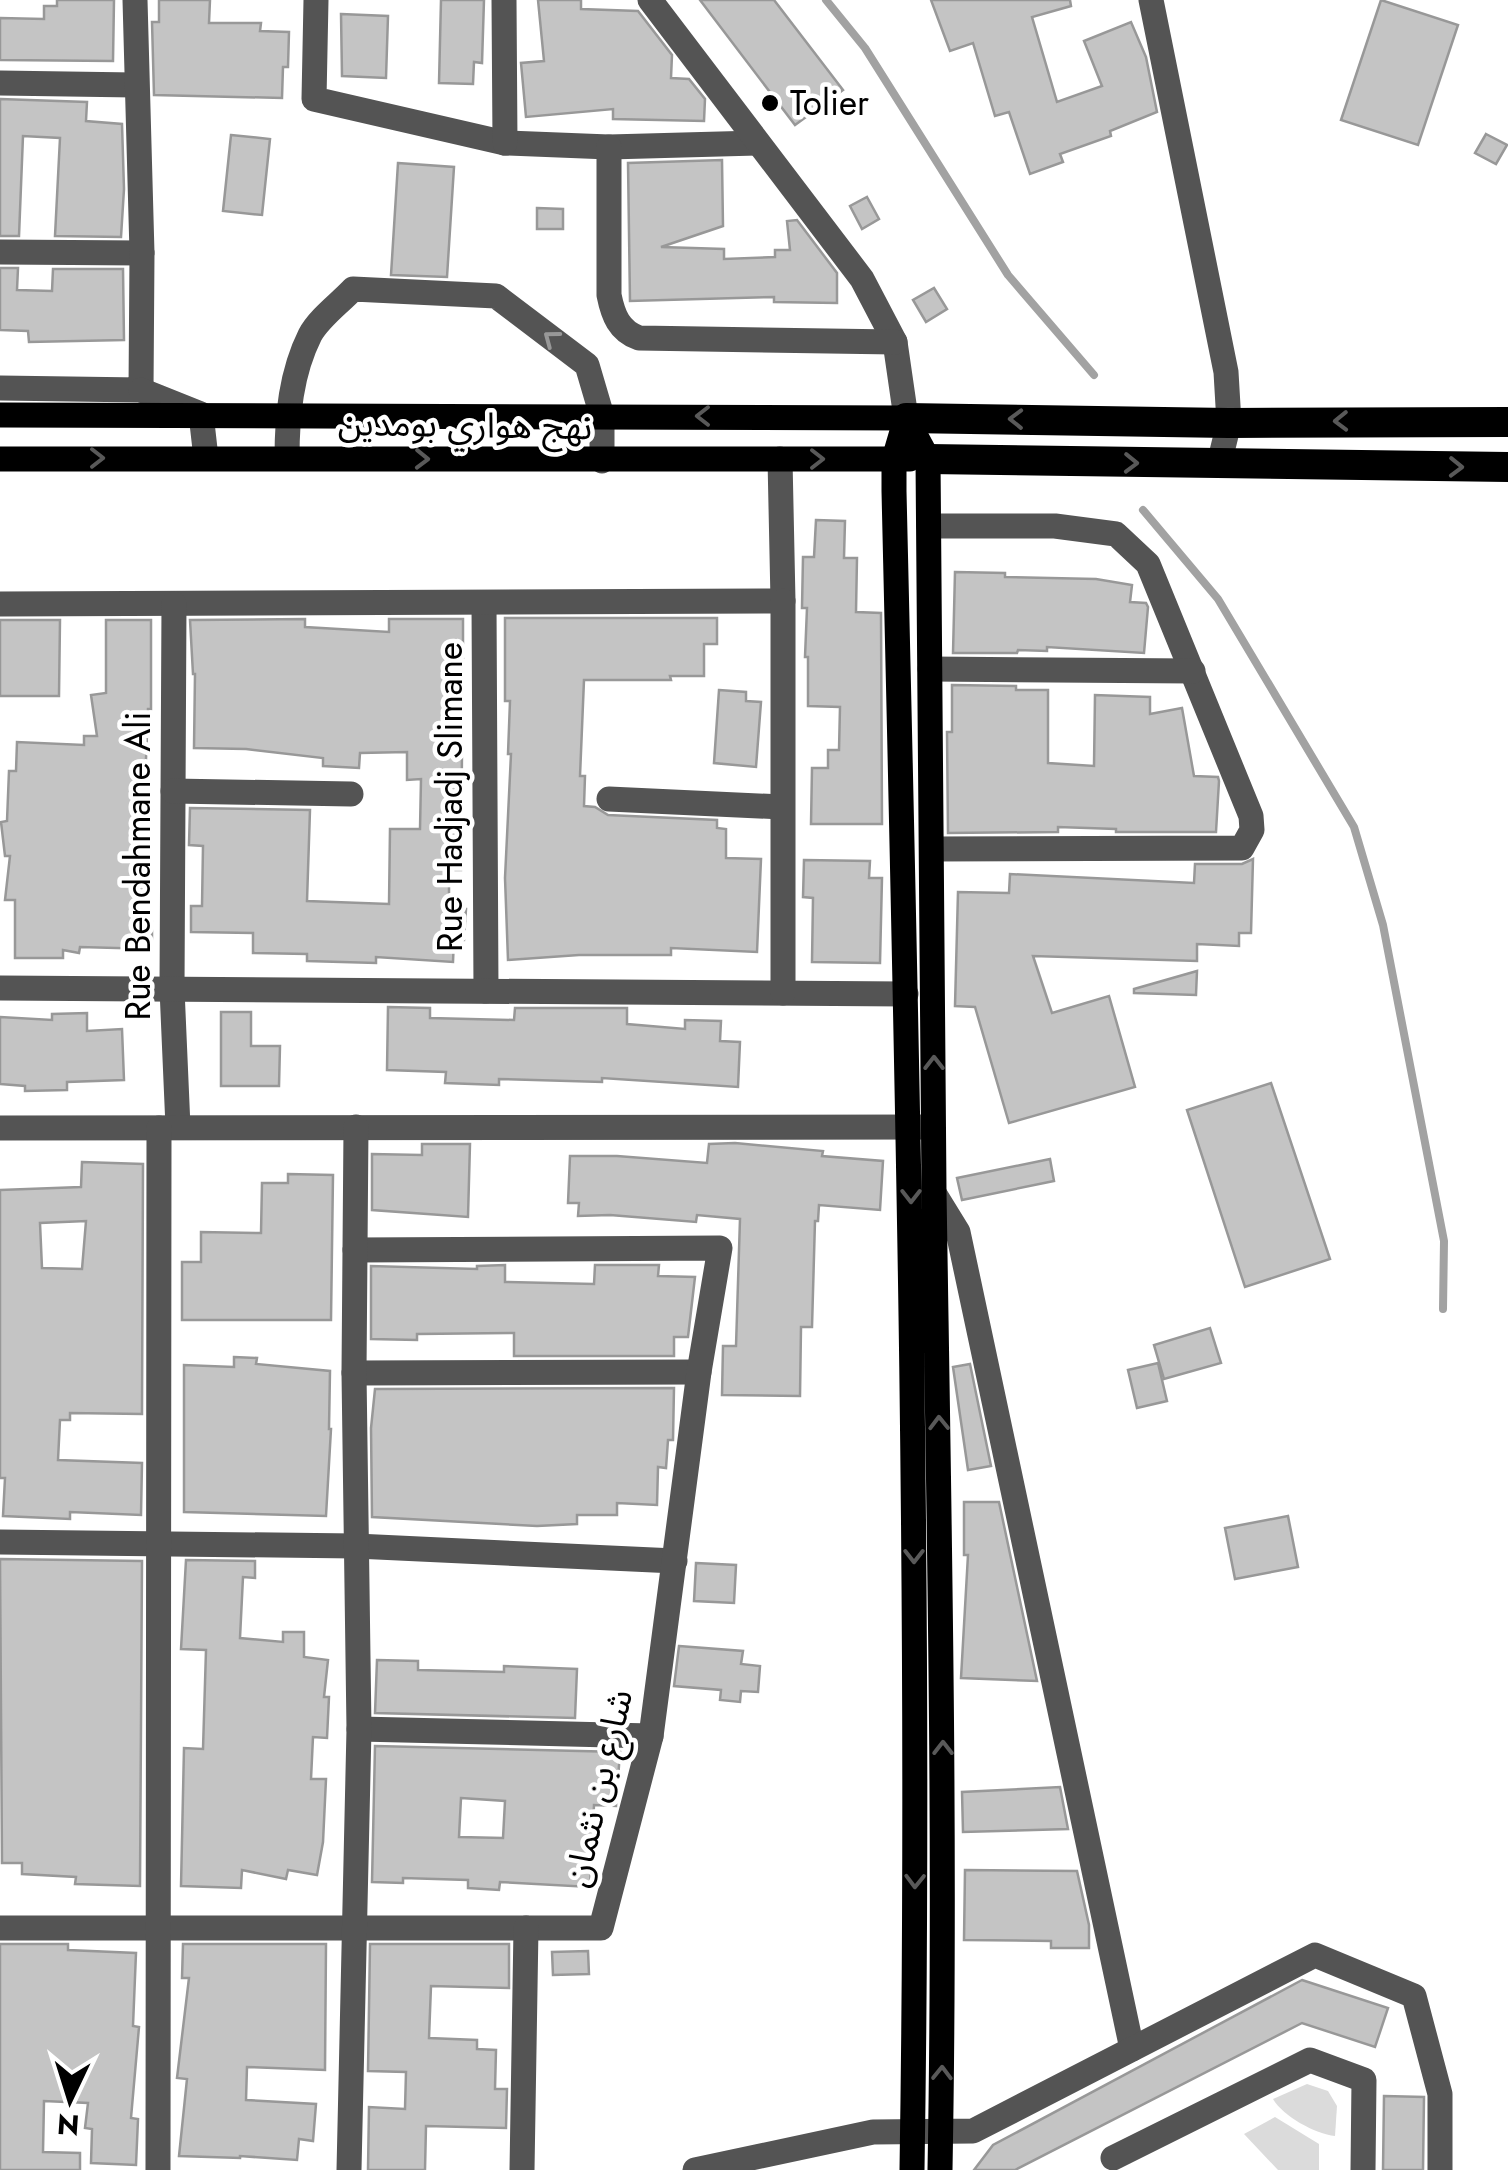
<svg xmlns="http://www.w3.org/2000/svg" width="1508" height="2170" font-family="Jost,'Noto Sans Arabic',sans-serif">
  <style>
    .green { fill: #dbdbdb }
    .lines { fill: none; stroke-linecap: round; stroke-linejoin: round }
    .stream { stroke: #a2a2a2; stroke-width: 8 }
    .building { fill: #c4c4c4; stroke: #989898; stroke-width: 2.5; fill-rule: evenodd }
    .minor { stroke: #545454; stroke-width: 25 }
    .major { stroke: #000; stroke-width: 25 }
    .highway { stroke: #000; stroke-width: 30 }
    .oneway { stroke: #989898 }
    .oneway2 { stroke: #595959 }
    .poi-dot { fill: #000; stroke: #fff; stroke-width: 4 }
    .labels { text-anchor: middle; dominant-baseline: central; stroke-width: 9; stroke-linejoin: round; paint-order: stroke }
    .poi-label { font-size: 35px; fill: #000; stroke: #fff; text-anchor: start }
    .street-label { font-size: 35px; fill: #000; stroke: #fff }
  </style>
  <rect width="100%" height="100%" fill="#fff"/>
  <g class="green">
    <path d="M1307,2084L1328,2091L1337,2106L1335,2136C1315,2134 1283,2116 1273,2099Z"/>
    <path d="M1275,2117L1319,2144V2170H1278L1244,2134Z"/>
  </g>
  <g class="lines">
    <g class="stream">
      <path d="M826,0L865,48L1008,275L1094,375"/>
      <path d="M1143,510L1218,599L1354,827L1383,925L1444,1241L1443,1309"/>
    </g>
  </g>
  <g class="building">
    <path d="M57,0H114L113,61L0,60V18L44,19V6H57Z"/>
    <path d="M159,0H210L209,23H261L260,31L289,32L288,67H283L282,98L154,95L152,22H159Z"/>
    <path d="M441,0H484L482,63L474,62L473,84L439,83Z"/>
    <path d="M538,0H581V9L638,11L672,55L671,78L689,79L705,99L704,121L613,119V109L526,117L521,63L544,61Z"/>
    <path d="M700,0H774L843,90L795,125Z"/>
    <path d="M931,0H1070L1071,6L1032,17L1057,102L1102,86L1084,41L1131,22L1146,57L1157,112L1110,131L1111,136L1060,154L1063,162L1030,174L1009,112L995,116L973,43L950,51Z"/>
    <path d="M1381,0L1458,25L1418,145L1341,120Z"/>
    <path d="M341,14L388,16L386,78L342,76Z"/>
    <path d="M0,99L87,102L86,121L122,124L124,189L121,237L55,236L60,138L23,136L19,236H0Z"/>
    <path d="M1486,134L1507,145L1496,164L1475,153Z"/>
    <path d="M231,135L270,139L262,215L223,211Z"/>
    <path d="M722,160L723,226L661,247L724,249V259L775,257V250H790L787,221L797,220L837,273V303L774,302V297L630,301L628,163Z"/>
    <path d="M398,163L454,167L447,277L391,275Z"/>
    <path d="M867,197L879,219L862,229L850,206Z"/>
    <path d="M537,208L563,209V229H537Z"/>
    <path d="M0,268H18L17,290L52,291L53,269H123L124,340L29,342L28,331L0,330Z"/>
    <path d="M934,288L947,309L926,322L913,300Z"/>
    <path d="M816,520L845,521L844,558H857L856,612L881,613L882,824H811L812,768H828V750H839L840,707L808,706V657H805L807,608H802L803,557H814Z"/>
    <path d="M955,572L1005,573V577L1096,579L1132,585L1130,602L1146,603L1148,607L1144,653L1047,647V651L1018,650L1017,653H953Z"/>
    <path d="M505,618H717V644H704V676H670L671,680H584L580,776H585L584,806L595,807L608,815L717,820V828L726,829V858L761,859L757,952L671,948V955H579L508,960L505,878L511,754H508L510,701H505Z"/>
    <path d="M305,619V627L389,632V619H463V667H454V752H462L461,870H449V908L466,909L464,940L454,939L453,962L376,957V963L307,961V954L253,953V933L191,932V906H202L203,846L189,845L190,808L310,810L307,901L389,904L390,829H420L421,779L407,780V752L360,753L359,768L323,766V758L246,749L194,748L195,674H193L190,620Z"/>
    <path d="M0,620H60L59,696H0Z"/>
    <path d="M106,620H151V709H148L145,784H151L144,922H152V949L80,947L79,953L63,950V958H15V900H5L10,856H5L1,822L7,821L9,771H16L17,742L84,745V736H97L91,695L106,693Z"/>
    <path d="M952,685L1016,686V690H1048V763L1094,766L1095,695L1150,697V714L1182,708L1194,776L1218,777L1219,781L1216,832H1116V829L1058,827V832L948,833L947,732H952Z"/>
    <path d="M719,690L746,692V701L761,702L756,767L714,763Z"/>
    <path d="M1253,859L1251,933H1239V946L1197,944V961L1033,956L1052,1013L1109,996L1135,1087L1009,1123L975,1007L955,1006L958,892L1009,893L1010,874L1194,883L1195,864H1242Z"/>
    <path d="M804,860L870,861L869,878H882L880,963L812,962L813,898L803,897Z"/>
    <path d="M1197,971L1196,995L1134,993V989Z"/>
    <path d="M388,1007L430,1008V1018L514,1020L515,1008H627V1024L685,1029V1020L721,1021L720,1041L740,1042L738,1087L602,1078V1082L499,1079V1085L445,1083L446,1072L387,1070Z"/>
    <path d="M221,1012H251V1046H280L279,1086H221Z"/>
    <path d="M87,1013V1031L122,1029L124,1080L67,1082V1090L25,1091V1086L0,1084V1017L52,1020V1014Z"/>
    <path d="M1271,1083L1330,1259L1245,1287L1187,1110Z"/>
    <path d="M735,1143L823,1151L822,1156L883,1161L880,1210L819,1205L818,1221H815L812,1327H801L800,1396L722,1395L723,1346H736L740,1219L697,1215L696,1222L610,1215L578,1216L579,1203H568L570,1156H617L707,1163L709,1144Z"/>
    <path d="M422,1144H470L468,1217L372,1210V1154L422,1155Z"/>
    <path d="M1050,1159L1054,1181L962,1200L957,1178Z"/>
    <path d="M82,1162L143,1164L142,1414L70,1413V1420H60L58,1460L142,1463L141,1515L70,1512V1519L3,1516L5,1478H0V1190L81,1187ZM86,1221L82,1269L42,1268L40,1223Z"/>
    <path d="M288,1174L333,1175L331,1320H182V1262H201V1232L261,1233L262,1183H288Z"/>
    <path d="M505,1265V1282L594,1284L595,1265H659L658,1276L695,1277L688,1337H674V1356H514V1333L417,1334V1340L371,1339V1266L477,1269V1266Z"/>
    <path d="M1210,1328L1221,1363L1164,1379L1154,1345Z"/>
    <path d="M234,1357L257,1358L256,1364L330,1371L329,1429H331L326,1516L184,1512V1365L234,1367Z"/>
    <path d="M1158,1363L1167,1401L1137,1408L1128,1370Z"/>
    <path d="M970,1364L991,1466L968,1470L953,1367Z"/>
    <path d="M674,1388L673,1440H668L666,1468L658,1467L657,1505L617,1503V1515H577V1524L537,1526L372,1517L371,1428L375,1389Z"/>
    <path d="M964,1502H999L1037,1681L961,1678L968,1555H964Z"/>
    <path d="M1288,1516L1298,1567L1235,1579L1225,1528Z"/>
    <path d="M0,1559L142,1561L140,1886L75,1884L76,1877L22,1874V1863H2Z"/>
    <path d="M186,1560L255,1561V1578L243,1577L240,1638L283,1642V1632H304V1657L328,1660L324,1697H329L327,1738L313,1737L311,1779H326L323,1842L317,1875L288,1870L286,1879L242,1870L241,1888L181,1886L184,1748L203,1749L206,1650L181,1649Z"/>
    <path d="M696,1563L736,1565L734,1603L694,1601Z"/>
    <path d="M679,1646L743,1651L741,1664L760,1666L758,1692L741,1691L740,1702L720,1700L721,1690L674,1686Z"/>
    <path d="M377,1660L418,1661V1670L504,1672V1666L577,1669L575,1718L375,1713Z"/>
    <path d="M375,1746L620,1752L616,1806L594,1805L590,1887L500,1882L499,1890L468,1888V1880L403,1878V1883L372,1882ZM461,1798L505,1801L503,1838L459,1837Z"/>
    <path d="M1060,1787L1068,1829L963,1832L962,1792Z"/>
    <path d="M965,1870L1077,1871L1089,1925V1948H1051V1941L964,1940Z"/>
    <path d="M0,1944H68V1950L136,1953L133,2026L139,2027L131,2118L138,2119L136,2165L91,2163L92,2129L85,2128L88,2103L44,2101L43,2152L80,2153V2170H0Z"/>
    <path d="M183,1944H326L325,2070L247,2067L246,2100L316,2104L313,2141L299,2139L297,2160L240,2156V2158L179,2156L187,2079L177,2078L189,1978H182Z"/>
    <path d="M370,1944H509V1988L431,1986L429,2038L477,2040V2049L496,2050L495,2089H507L506,2128L426,2126L425,2170H368L369,2107L405,2109L406,2072L368,2071Z"/>
    <path d="M588,1951L589,1974L553,1975L552,1952Z"/>
    <path d="M1302,1980L1388,2008L1375,2047L1302,2023L1015,2170H974L993,2145Z"/>
    <path d="M1384,2096L1424,2097L1423,2170H1383Z"/>
  </g>
  <g class="lines">
    <g class="minor">
      <path d="M316,0L314,99L505,143L609,147L757,143"/>
      <path d="M504,0L505,143"/>
      <path d="M650,0L862,279L895,342L906,418"/>
      <path d="M1151,0L1226,372L1229,423L1219,464"/>
      <path d="M0,83L135,85"/>
      <path d="M609,147V295C613,315 619,331 639,338L895,342"/>
      <path d="M0,252L142,253"/>
      <path d="M0,388L141,390L142,253L135,0"/>
      <path d="M141,390L201,414L206,458"/>
      <path d="M287,458C287,416 291,373 310,335C319,318 340,303 353,289L496,296L587,365L602,416V461"/>
      <path d="M929,526H1055L1116,534L1148,564L1251,816L1252,830L1242,848L933,849"/>
      <path d="M484,603L486,991"/>
      <path d="M0,604L783,601L780,459"/>
      <path d="M174,604L172,989L178,1127"/>
      <path d="M930,669L1193,671"/>
      <path d="M173,791L351,794"/>
      <path d="M609,799L782,807"/>
      <path d="M0,988L906,994"/>
      <path d="M783,993V601"/>
      <path d="M0,1128L930,1127"/>
      <path d="M934,1193L958,1232L1132,2049"/>
      <path d="M354,1373L699,1372"/>
      <path d="M0,1542L356,1546L675,1561"/>
      <path d="M359,1729L651,1736"/>
      <path d="M0,1928H601L651,1736L699,1372L720,1248L355,1250"/>
      <path d="M1113,2158L1310,2060L1364,2080L1363,2170"/>
      <path d="M158,2170L159,1128"/>
      <path d="M349,2170L359,1729L354,1373L356,1127"/>
      <path d="M522,2170L526,1928"/>
      <path d="M695,2170L873,2132L973,2131L1315,1955L1414,1996L1440,2094V2170"/>
    </g>
    <g class="major">
      <path d="M0,415L906,418"/>
      <path d="M0,459H910"/>
      <path d="M912,2170C921,1610 907,1051 894,491V459L906,418L928,459C932,703 931,947 934,1190C939,1517 946,1843 940,2170"/>
    </g>
    <g class="highway">
      <path d="M906,418L1229,423L1508,422"/>
      <path d="M928,459L1508,467"/>
    </g>
  </g>
  <defs><path id="oneway-chevron" d="M-2-3.5L2.5 0L-2 3.5" fill="none" stroke-width="1.6" stroke-linecap="round" stroke-linejoin="round" transform="scale(2.5)"/></defs>
  <use class="oneway" href="#oneway-chevron" transform="translate(551 338) rotate(-143)"/>
  <g class="oneway2">
    <use href="#oneway-chevron" transform="translate(703 416) rotate(-180)"/>
    <use href="#oneway-chevron" transform="translate(1016 419) rotate(-179)"/>
    <use href="#oneway-chevron" transform="translate(1341 421) rotate(179)"/>
    <use href="#oneway-chevron" transform="translate(97 458)"/>
    <use href="#oneway-chevron" transform="translate(422 459) rotate(1)"/>
    <use href="#oneway-chevron" transform="translate(817 459)"/>
    <use href="#oneway-chevron" transform="translate(1131 463) rotate(1)"/>
    <use href="#oneway-chevron" transform="translate(1456 467) rotate(1)"/>
    <use href="#oneway-chevron" transform="translate(934 1063) rotate(-90)"/>
    <use href="#oneway-chevron" transform="translate(911 1196) rotate(90)"/>
    <use href="#oneway-chevron" transform="translate(939 1423) rotate(-91)"/>
    <use href="#oneway-chevron" transform="translate(914 1556) rotate(90)"/>
    <use href="#oneway-chevron" transform="translate(943 1748) rotate(-90)"/>
    <use href="#oneway-chevron" transform="translate(915 1881) rotate(91)"/>
    <use href="#oneway-chevron" transform="translate(942 2073) rotate(-89)"/>
  </g>
  <circle class="poi-dot" cx="770" cy="103" r="10"/>
  <g class="labels">
    <g class="poi-label">
      <text x="790" y="103">Tolier</text>
    </g>
    <g class="street-label">
      <text transform="translate(465 425) rotate(1)">نهج هواري بومدين</text>
      <text transform="translate(450 797) rotate(-90)">Rue Hadjadj Slimane</text>
      <text transform="translate(138 866) rotate(-90)">Rue Bendahmane Ali</text>
      <text transform="translate(598 1788) rotate(-77)">شارع بن نثمان</text>
    </g>
  </g>
  <g transform="translate(70 2100) rotate(184)" stroke="#ffffff" stroke-width="8" paint-order="stroke">
  <path d="M0-8L18 38L0 25L-18 38Z" fill="#000000"/>
  <text y="-15" font-size="28" font-weight="bold" text-anchor="middle" fill="#000000">N</text>
  </g>
</svg>
